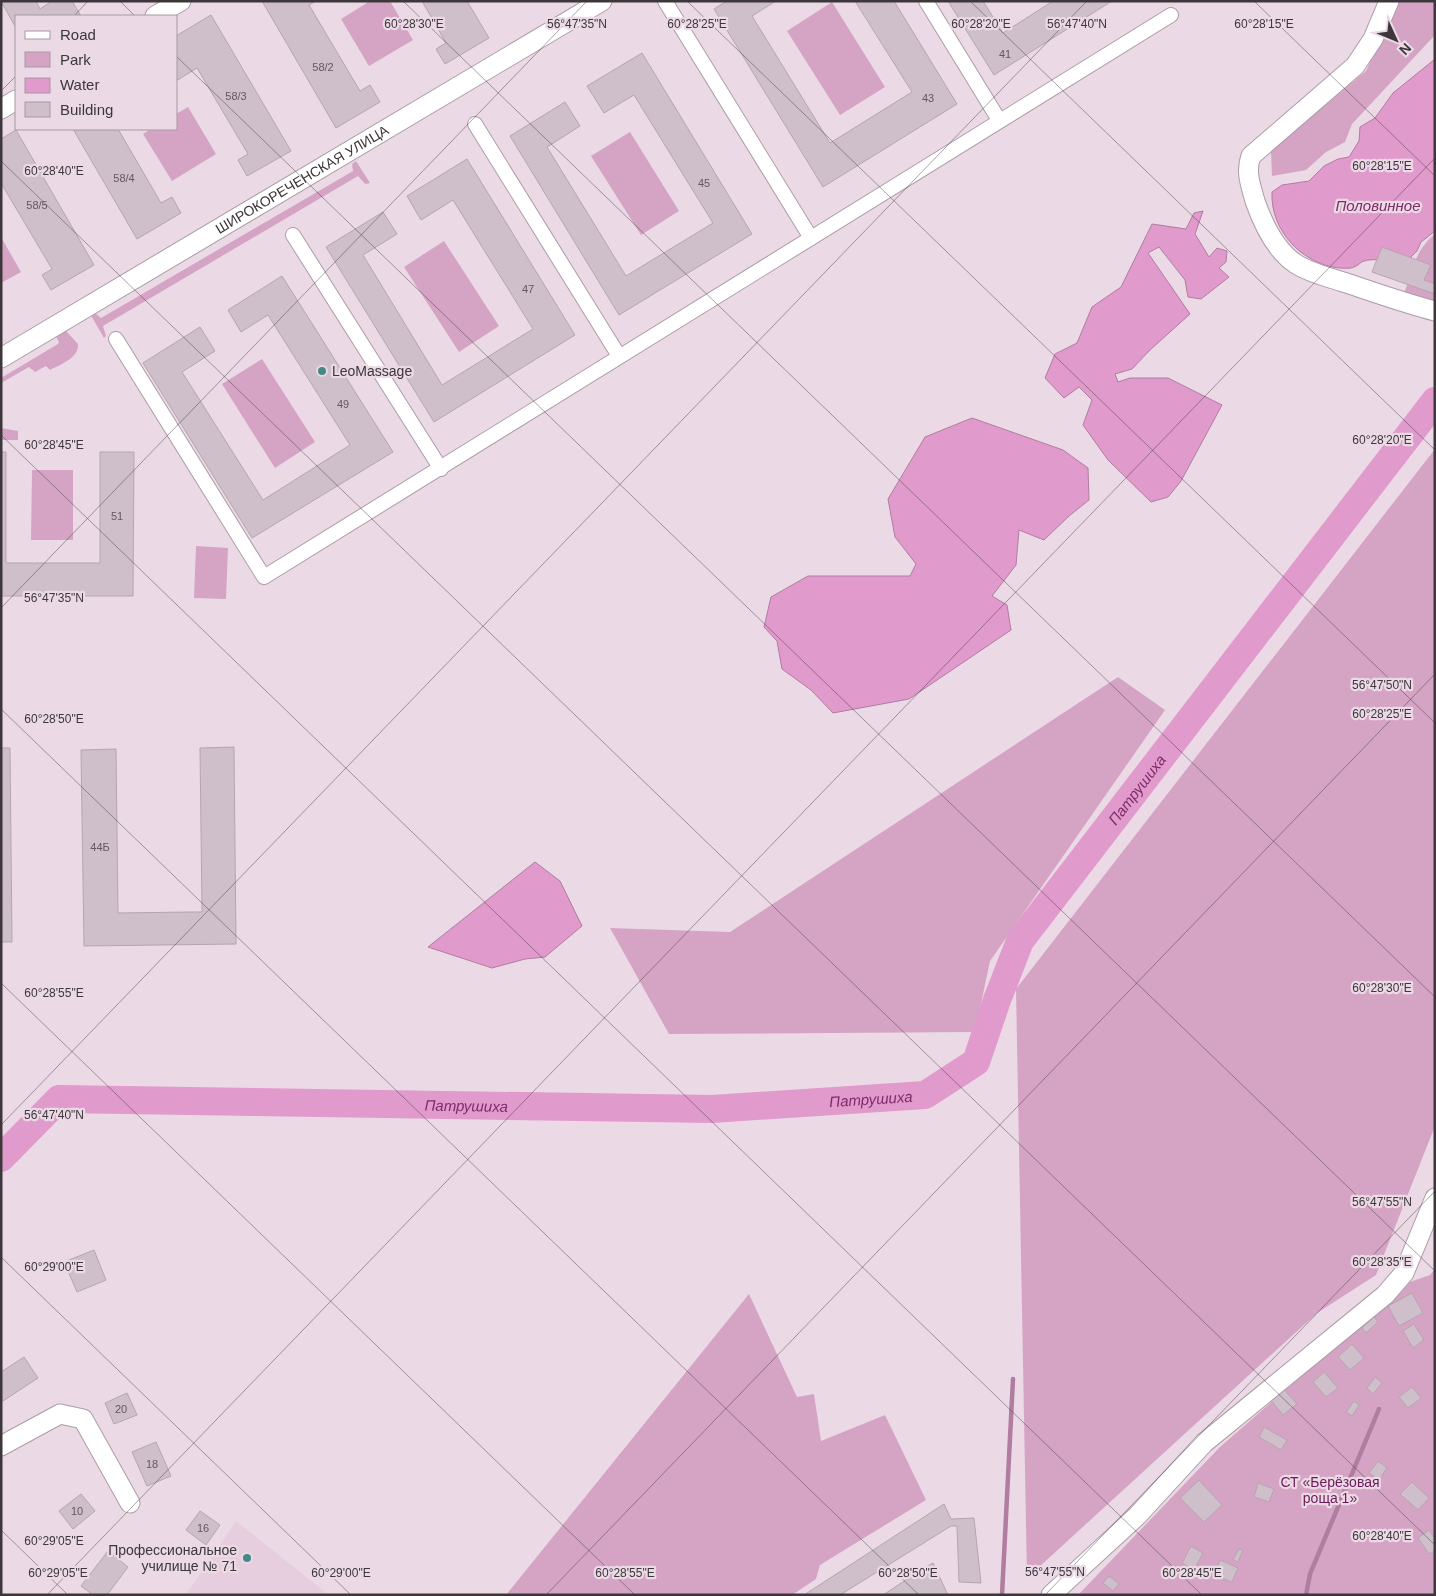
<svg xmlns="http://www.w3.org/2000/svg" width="1436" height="1596" font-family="Arial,sans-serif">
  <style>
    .built { fill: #e6cede }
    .green { fill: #d5a4c5 }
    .water { fill: #e19acc; stroke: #b07ca0 }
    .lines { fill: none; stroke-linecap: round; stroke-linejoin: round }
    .stream { stroke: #b07ca0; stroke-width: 4.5 }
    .river { stroke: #e19acc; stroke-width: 28 }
    .building { fill: #cfbfca; stroke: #b5a5af }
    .pedestrian-casing { stroke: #ac9ca7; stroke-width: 16 }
    .minor-casing { stroke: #ac9ca7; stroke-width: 21 }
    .pedestrian { stroke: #fff; stroke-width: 14 }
    .minor { stroke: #fff; stroke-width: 19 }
    .ticks { fill: none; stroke: #3d363b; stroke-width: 1; stroke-opacity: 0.45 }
    .poi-dot { fill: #438a84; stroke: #ebdae5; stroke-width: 2 }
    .labels { text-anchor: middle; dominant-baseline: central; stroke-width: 4.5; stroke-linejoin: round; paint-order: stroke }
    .number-label { font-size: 11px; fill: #62585f }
    .street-label { font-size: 14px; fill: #3d363b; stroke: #ebdae5 }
    .poi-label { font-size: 14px; fill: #3d363b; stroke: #ebdae5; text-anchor: start }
    .park-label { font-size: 14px; fill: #6c1959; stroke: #ebdae5 }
    .water-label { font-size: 15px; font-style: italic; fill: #7e2b6a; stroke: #ebdae5 }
    .ticks-label { font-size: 12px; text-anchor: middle; fill: #3d363b; stroke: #ebdae5; stroke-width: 4.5; stroke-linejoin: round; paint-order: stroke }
  </style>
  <rect width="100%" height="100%" fill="#ebdae5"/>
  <path class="built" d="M236,1521L329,1595H186Z"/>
  <g class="green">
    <path d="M370,1H390L413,40L369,66L341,19Z"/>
    <path d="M1399,1H1435V35L1352,124L1345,142L1326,152L1306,170L1272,176L1271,151L1366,71Z"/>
    <path d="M832,2L885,87L840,115L787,31Z"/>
    <path d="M188,107L216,154L172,181L143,134L151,129H176V114Z"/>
    <path d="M630,132L679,211L641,235L591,156Z"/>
    <path d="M356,161L370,183L365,184L358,176L103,326L106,336L104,338L89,312H94L101,318L353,171L352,164Z"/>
    <path d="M1435,234V304L1404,294C1412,271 1415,250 1435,234Z"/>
    <path d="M1,237L21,272L1,283Z"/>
    <path d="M444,241L499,326L459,352L404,267Z"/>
    <path d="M66,331L78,344C79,358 61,364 50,370L46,366L35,372L29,367L1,383V378L58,344L59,342L55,335L58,332Z"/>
    <path d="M262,359L315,442L275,468L222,384Z"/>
    <path d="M1,428L18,431V440H1Z"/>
    <path d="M1435,449V1126L1376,1275L1317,1313L1027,1578L1016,989Z"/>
    <path d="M32,470H73V540H31Z"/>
    <path d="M196,546L228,548L226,599L194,598Z"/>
    <path d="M1118,677L1165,710L990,961L975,1032L669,1034L610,928L730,932Z"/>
    <path d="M1435,1269V1595H1078L1220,1447L1407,1283L1430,1275Z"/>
    <path d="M749,1294L797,1397L814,1394L821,1441L885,1415L926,1500L820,1565L816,1579L792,1595H506Z"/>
  </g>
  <g class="water">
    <path d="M1435,59V231L1421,242L1417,251L1406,262C1397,261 1371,258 1364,261C1360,262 1358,266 1354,267C1351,269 1343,268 1339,268C1302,264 1270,230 1272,192L1282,185L1309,181L1324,166L1338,159L1349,157L1359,141L1360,127L1375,118L1393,93Z"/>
    <path d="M1203,211L1195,234L1209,257L1217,248L1227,251L1226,262L1219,268L1229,277L1201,299L1188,297L1185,280L1159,247L1148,253L1190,314L1150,350L1132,369L1115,374L1118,382L1130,378H1168L1222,405L1181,481L1168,497L1151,502L1108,460L1083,425L1092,400L1079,387L1064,398L1045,378L1055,354L1077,343L1092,307L1121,287L1152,224L1186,229L1194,213Z"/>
    <path d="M972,418L1063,450L1088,468L1089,500L1069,516L1044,540L1019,530L1016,565L992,596L1007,605L1011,630L909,699L833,713L811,690L782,669L777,641L764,627L771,597L808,576H910L916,564L895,537L888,499L925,437Z"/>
    <path d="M535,862L560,881L582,926L545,957L525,959L492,968L428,947Z"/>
  </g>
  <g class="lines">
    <g class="stream">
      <path d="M1002,1595L1013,1379"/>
      <path d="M1306,1595L1310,1574L1379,1409"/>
    </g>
    <path class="river" id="s1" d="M1,1158L59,1099L712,1109L925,1095L976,1062L997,1000L1020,941L1435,401"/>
  </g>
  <g class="building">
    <path d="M1,1H36L40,9L52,1H72L81,16H16V28Z"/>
    <path d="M262,1H316L309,5L360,91L370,85L380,102L336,128Z"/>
    <path d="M422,1H467L489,38L445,64L436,49L446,43Z"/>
    <path d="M727,1H776L752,16L830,143L912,92L855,1H894L957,104L823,187L714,9Z"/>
    <path d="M948,1H983L1003,33L1053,1H1112L994,75Z"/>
    <path d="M211,15L291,151L247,176L238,160L248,154L197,68L176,81V36Z"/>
    <path d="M642,53L752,234L619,315L510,136L565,102L580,126L547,147L626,276L713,223L634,95L604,113L587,86Z"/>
    <path d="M73,129H118L161,203L172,197L181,213L137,239Z"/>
    <path d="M16,130L94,265L51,290L42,275L52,269L1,183V139Z"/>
    <path d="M467,159L575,335L434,422L326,247L383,212L397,234L363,255L442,385L533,329L453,200L421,220L407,196Z"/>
    <path d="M1382,247L1431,265L1424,280L1435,284V294L1372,272Z"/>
    <path d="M282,276L393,452L252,538L143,363L200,327L215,351L182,372L263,500L350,445L268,315L241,332L228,310Z"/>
    <path d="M1,452H6V563H100V452H134L133,596H1Z"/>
    <path d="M234,747L236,944L84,946L81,750L116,749L118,913L190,912H202L200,748Z"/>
    <path d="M1,748H10L12,942H1Z"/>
    <path d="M94,1250L106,1280L77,1292L64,1262Z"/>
    <path d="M1412,1293L1423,1313L1399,1326L1388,1306Z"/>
    <path d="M1374,1317L1378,1322L1366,1333L1362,1328Z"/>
    <path d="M1414,1324L1424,1340L1413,1348L1403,1331Z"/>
    <path d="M1352,1344L1364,1358L1350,1370L1338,1357Z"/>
    <path d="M24,1357L38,1378L3,1401L1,1398V1372Z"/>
    <path d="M1324,1372L1338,1388L1326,1397L1313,1382Z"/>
    <path d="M1375,1377L1382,1383L1373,1394L1367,1388Z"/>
    <path d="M1282,1387L1297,1404L1283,1415L1269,1398Z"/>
    <path d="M1412,1387L1421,1398L1408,1408L1399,1397Z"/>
    <path d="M127,1393L137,1415L114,1424L105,1403Z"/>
    <path d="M1354,1401L1359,1405L1352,1416L1346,1412Z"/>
    <path d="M1264,1427L1287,1440L1281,1450L1259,1437Z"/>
    <path d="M156,1442L171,1476L147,1486L132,1452Z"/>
    <path d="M1378,1461L1387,1468L1379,1480L1369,1473Z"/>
    <path d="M1199,1480L1222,1505L1204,1522L1180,1498Z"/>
    <path d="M1412,1482L1429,1498L1418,1510L1400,1494Z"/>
    <path d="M1258,1483L1274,1489L1269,1502L1254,1497Z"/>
    <path d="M81,1494L95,1511L73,1529L59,1511Z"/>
    <path d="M944,1504L951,1519L974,1518L981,1583L959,1582L957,1526H951L840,1595H804Z"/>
    <path d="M200,1511L220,1525L206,1545L186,1530Z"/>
    <path d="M1429,1530L1435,1539V1551L1429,1554L1418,1538Z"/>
    <path d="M1191,1546L1203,1553L1194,1570L1182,1563Z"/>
    <path d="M1239,1549L1243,1550L1238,1562L1233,1560Z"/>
    <path d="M108,1551L128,1567L107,1595H93L81,1586Z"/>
    <path d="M1220,1560L1238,1568L1232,1582L1214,1575Z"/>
    <path d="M933,1563L948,1595H883L924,1568Z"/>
    <path d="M1109,1576L1119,1584L1113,1591L1103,1583Z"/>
  </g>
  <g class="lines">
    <g class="pedestrian-casing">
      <g id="pedestrian">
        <path d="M665,1L811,238"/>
        <path d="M926,1L999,120"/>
        <path d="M475,124L619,356"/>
        <path d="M293,235L441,469"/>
        <path d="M116,339L264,577L1171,15"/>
      </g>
    </g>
    <g class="minor-casing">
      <g id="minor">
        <path d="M1389,1L1373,39L1355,66L1251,156C1245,172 1251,186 1255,201C1263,224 1275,250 1296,264C1310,273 1328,277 1343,282C1374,292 1404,303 1435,311"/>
        <path d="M155,16L181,1"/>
        <path d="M1,109L16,100"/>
        <path id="s2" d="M1,358L602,1"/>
        <path d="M1,1446L60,1414L83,1419L130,1503"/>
        <path d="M1051,1595L1137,1516L1204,1443L1385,1295L1404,1273L1435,1198"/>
      </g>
    </g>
    <use href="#pedestrian" class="pedestrian"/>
    <use href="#minor" class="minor"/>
  </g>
  <path class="ticks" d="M120,1L135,16M403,1L1435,997M687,1L1435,723M970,1L1435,450M1254,1L1435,176M74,16L88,1M176,56L1435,1271M1,91L16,76M1,161L1435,1545M1,435L1202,1595M1,608L587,1M1,709L919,1595M1,983L635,1595M1,1125L1087,1M1,1257L351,1595M1,1530L68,1595M47,1595L1435,158M546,1595L1435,674M1045,1595L1435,1191"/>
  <g class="poi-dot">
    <circle cx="322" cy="371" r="5"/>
    <circle cx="247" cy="1558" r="5"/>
  </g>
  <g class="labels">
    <g class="number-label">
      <text x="1005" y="54">41</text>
      <text x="323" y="67">58/2</text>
      <text x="236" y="96">58/3</text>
      <text x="928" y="98">43</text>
      <text x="124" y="178">58/4</text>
      <text x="704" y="183">45</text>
      <text x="37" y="205">58/5</text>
      <text x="528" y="289">47</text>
      <text x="343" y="404">49</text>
      <text x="117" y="516">51</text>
      <text x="100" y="847">44Б</text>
      <text x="121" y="1409">20</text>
      <text x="152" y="1464">18</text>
      <text x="77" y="1511">10</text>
      <text x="203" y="1528">16</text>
    </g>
    <g class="street-label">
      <text stroke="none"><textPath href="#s2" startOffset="350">ШИРОКОРЕЧЕНСКАЯ УЛИЦА</textPath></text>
    </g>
    <g class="poi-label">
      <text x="332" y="371">LeoMassage</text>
      <text x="237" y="1550" text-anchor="end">Профессиональное<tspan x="237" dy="16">училище № 71</tspan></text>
    </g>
    <g class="park-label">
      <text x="1330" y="1482">СТ «Берёзовая<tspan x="1330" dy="16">роща 1»</tspan></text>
    </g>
    <g class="water-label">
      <text x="1378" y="205">Половинное</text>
      <text stroke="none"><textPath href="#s1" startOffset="1330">Патрушиха</textPath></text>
      <text stroke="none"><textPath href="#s1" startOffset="895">Патрушиха</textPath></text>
      <text stroke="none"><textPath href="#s1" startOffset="490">Патрушиха</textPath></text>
    </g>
  </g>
  <g class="ticks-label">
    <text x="414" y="28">60°28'30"E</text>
    <text x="697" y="28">60°28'25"E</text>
    <text x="981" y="28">60°28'20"E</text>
    <text x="1264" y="28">60°28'15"E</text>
    <text x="577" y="28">56°47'35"N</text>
    <text x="1077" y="28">56°47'40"N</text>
    <text x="1382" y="170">60°28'15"E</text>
    <text x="54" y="175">60°28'40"E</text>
    <text x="1382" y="444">60°28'20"E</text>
    <text x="54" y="449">60°28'45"E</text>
    <text x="54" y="602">56°47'35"N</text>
    <text x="1382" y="689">56°47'50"N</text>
    <text x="1382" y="718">60°28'25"E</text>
    <text x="54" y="723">60°28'50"E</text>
    <text x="1382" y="992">60°28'30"E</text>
    <text x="54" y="997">60°28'55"E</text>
    <text x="54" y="1119">56°47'40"N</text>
    <text x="1382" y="1206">56°47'55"N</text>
    <text x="1382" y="1266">60°28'35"E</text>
    <text x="54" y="1271">60°29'00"E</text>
    <text x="1382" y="1540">60°28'40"E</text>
    <text x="54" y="1545">60°29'05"E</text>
    <text x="1055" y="1576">56°47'55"N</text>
    <text x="58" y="1577">60°29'05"E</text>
    <text x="341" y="1577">60°29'00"E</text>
    <text x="625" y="1577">60°28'55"E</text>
    <text x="908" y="1577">60°28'50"E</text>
    <text x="1192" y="1577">60°28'45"E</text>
  </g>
  <rect width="1436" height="1596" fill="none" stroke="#3d363b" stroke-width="5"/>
  <rect x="15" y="15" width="162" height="115" fill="#ebdae5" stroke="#a598a1"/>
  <rect x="25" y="31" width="25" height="8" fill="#ffffff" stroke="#a598a1"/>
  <text x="60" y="40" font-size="15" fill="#3d363b">Road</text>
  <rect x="25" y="52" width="25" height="15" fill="#d5a4c5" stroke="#a598a1"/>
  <text x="60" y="65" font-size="15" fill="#3d363b">Park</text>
  <rect x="25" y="78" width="25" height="15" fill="#e19acc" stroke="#a598a1"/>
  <text x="60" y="90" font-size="15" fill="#3d363b">Water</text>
  <rect x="25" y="102" width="25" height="15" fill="#cfbfca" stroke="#a598a1"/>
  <text x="60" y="115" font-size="15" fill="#3d363b">Building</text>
  <g transform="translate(1396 40) rotate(134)" stroke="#ebdae5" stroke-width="4" paint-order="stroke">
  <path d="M0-4L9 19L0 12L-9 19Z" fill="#3d363b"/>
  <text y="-8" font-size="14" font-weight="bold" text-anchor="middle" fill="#3d363b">N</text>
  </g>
</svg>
